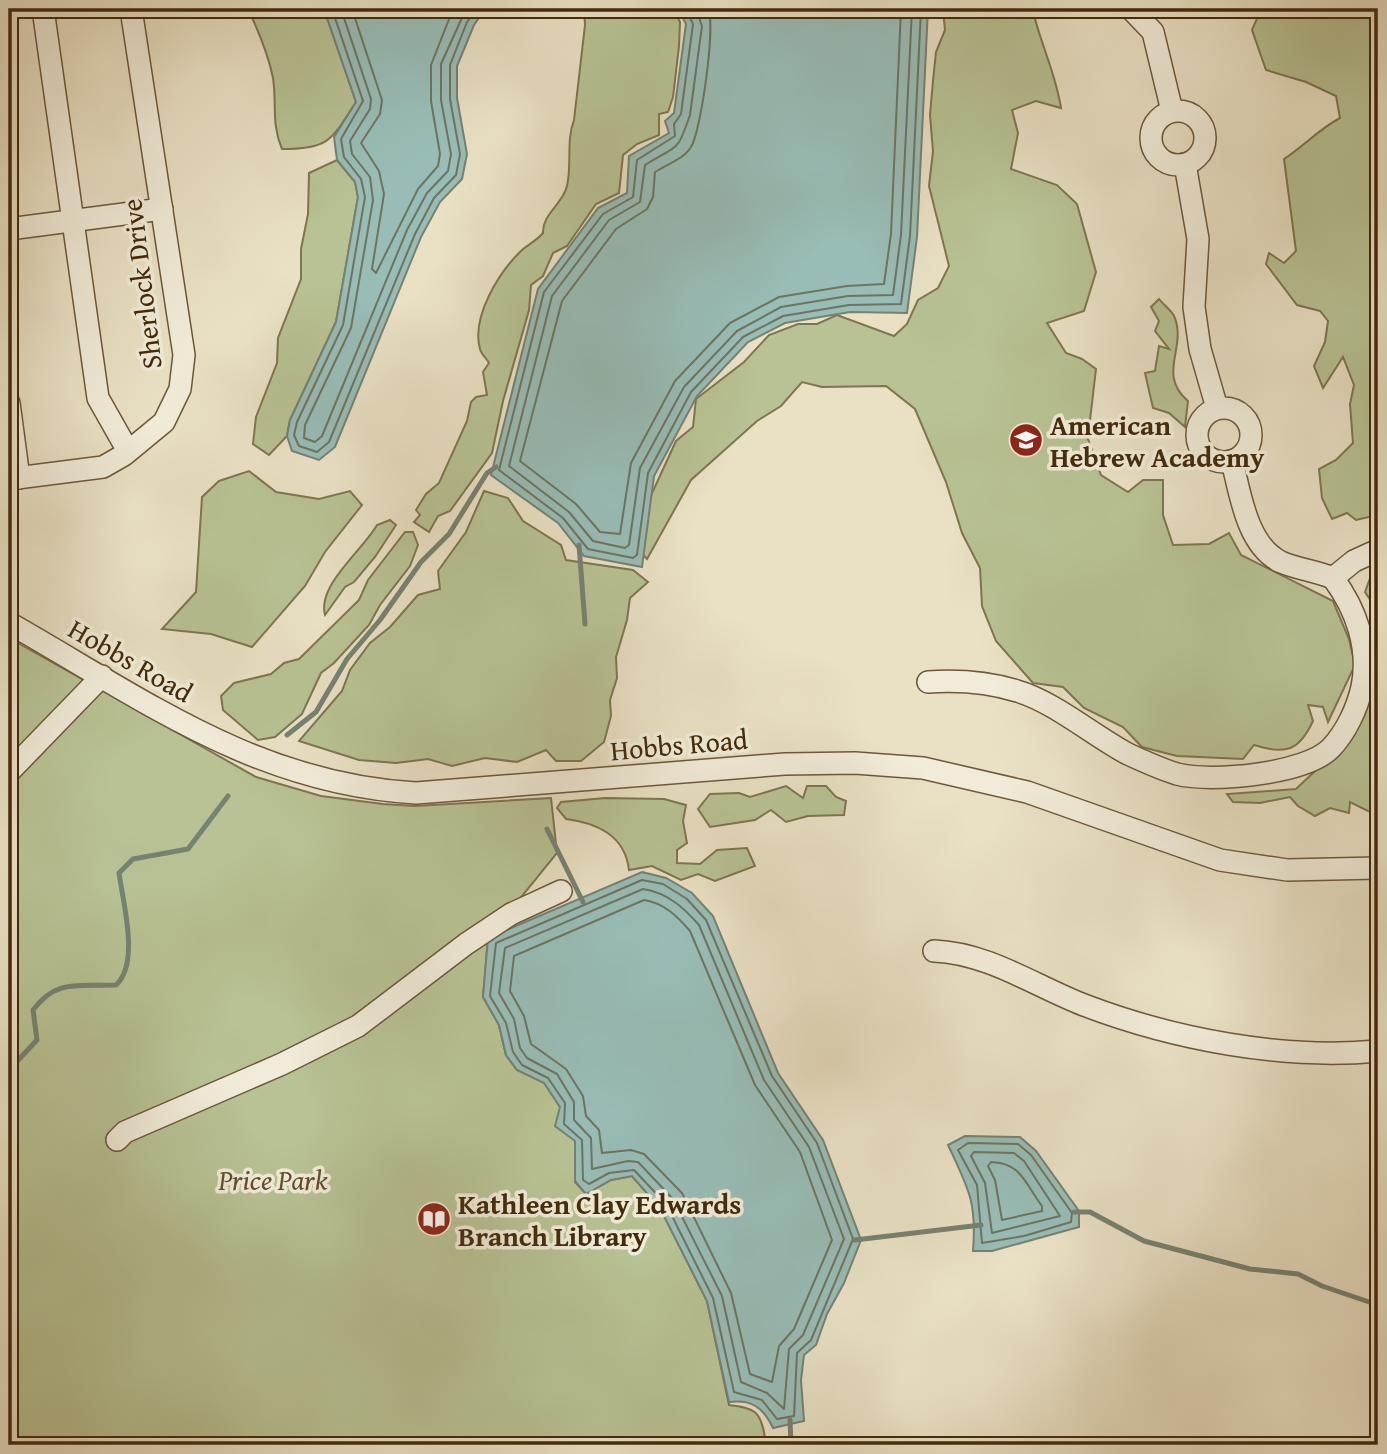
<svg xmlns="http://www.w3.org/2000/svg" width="1387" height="1454" font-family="'Gentium Book Plus',serif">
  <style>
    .green { fill: #b8c294; stroke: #7e7650; stroke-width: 2 }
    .water { fill: #98bdb7; stroke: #768272; stroke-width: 2 }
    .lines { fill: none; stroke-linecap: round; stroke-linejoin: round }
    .shore { stroke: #6e7461; stroke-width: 2 }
    .stream { stroke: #768272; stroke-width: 5 }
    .minor-casing { stroke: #6d583a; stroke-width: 24 }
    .minor { stroke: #f1ecd9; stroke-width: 21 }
    .labels { text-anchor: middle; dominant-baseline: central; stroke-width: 7; stroke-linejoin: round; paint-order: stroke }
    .street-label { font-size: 28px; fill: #432a0b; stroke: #f1ecd9 }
    .poi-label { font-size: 28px; font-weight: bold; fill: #432a0b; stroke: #f1ecd9; text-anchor: start }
    .park-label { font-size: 28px; font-style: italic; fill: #60502d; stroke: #f1ecd9 }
  </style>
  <rect width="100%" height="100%" fill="#eae1c5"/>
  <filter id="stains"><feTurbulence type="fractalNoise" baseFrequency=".00286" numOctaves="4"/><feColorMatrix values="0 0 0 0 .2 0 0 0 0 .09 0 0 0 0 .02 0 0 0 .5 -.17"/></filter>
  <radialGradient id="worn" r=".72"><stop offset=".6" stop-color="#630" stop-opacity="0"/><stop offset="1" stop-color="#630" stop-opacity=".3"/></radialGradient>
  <g class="green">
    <path d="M248,9H324L356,102C331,140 330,149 282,149C271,123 277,104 273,78C268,53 259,32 248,9Z"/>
    <path d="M584,9H673L680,22L679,46L673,97L668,112L659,114V135L637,144L623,155L619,193L596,204L567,246L553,253L543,276L531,285L529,310L503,401L492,453L450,511L438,516L429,532L414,522L420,515L416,510L426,494L439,483L467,421L471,402L476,397L487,395L483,372L489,363C487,359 481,354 480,349C471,317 499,272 522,250C529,244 536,241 543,233C542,214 563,204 567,186C572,164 566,141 574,120L585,25Z"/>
    <path d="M943,9H1041L1034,15C1042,47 1056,75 1061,108L1036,101L1012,110L1018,133L1011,169L1057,185L1077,204L1096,272L1084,311L1047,323L1066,353L1082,359L1096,369L1090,420H1069L1088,439L1101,475L1128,492L1143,480H1163V515L1173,545L1209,544L1229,533L1241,555L1333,601L1349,639L1355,665L1328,722L1323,707L1308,705L1313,721C1299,751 1286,755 1254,745L1243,759L1177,756L1142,747L1123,727L1084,708L1063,687L1033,683L996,641L982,606L980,568L962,533L946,482L915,409L886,386L822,387L802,382L781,406L757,421L691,480L647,559L630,541L676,441L693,427L696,399L744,362L769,335L798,324H817L837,315L894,336L907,324L918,300L938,288L949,266L929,186L933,151L930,115L933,81L936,52L945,30Z"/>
    <path d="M1251,9H1378V535L1373,536V516L1356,520L1347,513L1332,519L1322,498L1319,469L1336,460L1353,443L1350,404L1354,385L1343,357L1323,388L1314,366L1325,342L1328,321L1320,311L1297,305L1266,264L1269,253L1284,263L1296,251L1284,159C1304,146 1319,129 1340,118L1336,96L1306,82L1266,70L1252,30L1259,14Z"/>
    <path d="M337,160L355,182L358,197L336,322L290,420L287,436L269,455L253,444L256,417L277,363L278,338L301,279V249L308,214L309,173Z"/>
    <path d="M1159,299C1163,304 1172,311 1174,316C1188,347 1156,374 1188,401L1185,427L1169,413L1153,408L1145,373L1155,371L1159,346L1169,349L1155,331L1159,321L1151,307Z"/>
    <path d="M249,471L276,492L319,499L350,491L362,505L325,552L305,586L252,647L211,634L162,629L196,592L202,497L219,481Z"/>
    <path d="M484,491L508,498L523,521L561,545L566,560L633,570L648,582L630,598L627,620L616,657L617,678L610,700L611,716L604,742L581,761H556L546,750L517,762L485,758L452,766L428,759L396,763L359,760L299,741L342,691L350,670L370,643L390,627L418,595L440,589L438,571L466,532Z"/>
    <path d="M390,520L396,525L375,557L354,582L345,587L325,615C317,585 363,550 377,525Z"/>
    <path d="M405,532H413L418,545L410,566L380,605L369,625L334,663L321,673L302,714L275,737L258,740L223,710L221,696L234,683L271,674L284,663L299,659L359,600L368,580Z"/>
    <path d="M1378,569V666C1367,651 1373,627 1377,610L1365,592L1373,570Z"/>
    <path d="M9,638L256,777L321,796L383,804L415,806L551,798L557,853L488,938L483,997L499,1025L506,1055L517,1070L544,1082L560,1107L575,1141V1182L586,1194L611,1180L632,1176L660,1208L707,1301L729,1405C755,1408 761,1411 765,1438L753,1445H9Z"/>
    <path d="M1378,681V816L1350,802L1349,813L1330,808L1315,816L1298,806L1290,797L1260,803L1233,802L1227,794L1296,789L1332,755L1369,690Z"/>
    <path d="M786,786L803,798L807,786H826L836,797L846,801L844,815L808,816L786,822L771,810L755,820L710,827L698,809L710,794L739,793L750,797Z"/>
    <path d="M605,798L664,799L686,805L683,821L687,843L677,850V863L700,864L717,850L747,848L755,866L715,881L698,874L681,880L652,866L629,870C625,835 597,823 566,819L557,808L561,802Z"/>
  </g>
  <g class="water">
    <path d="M324,9H485L474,25L457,66V98L467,154L462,179L440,202L421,237L335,447L319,460L292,451L287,436L290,420L336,322L358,197L355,182L337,160L334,137L356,102Z"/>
    <path d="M678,9H928L917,237L907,313L850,312L785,323L748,342L697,396L654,476L642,567L584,556L558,523L491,475L538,289L598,208L627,193L629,156L669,133L665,121L674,113L686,24Z"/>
    <path d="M642,872L666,878L692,893L713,916L778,1073L823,1140L861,1240L844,1283L827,1314L816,1345L804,1355L801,1380L804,1421L773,1428C763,1407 751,1399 729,1402L707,1301L660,1208L632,1176L611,1180L586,1194L575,1181V1141L555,1126L560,1107L544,1083L517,1070L506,1055L499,1025L483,997L488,938Z"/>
    <path d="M965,1136L1020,1137L1036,1151L1079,1211V1227L992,1251H973C977,1201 968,1188 948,1145Z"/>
  </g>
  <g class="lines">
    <g class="shore">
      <path d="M332,9L363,101L341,139L344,157L361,179L365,197L343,325L297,422L294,435L299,446L317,452L329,442L415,234L434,198L456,175L460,154L450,99V65L467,22L477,9"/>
      <path d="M341,9L371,99L370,109L350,141L352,154L370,177L373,200L351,328L305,425L304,438L315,442L322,436L407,230L427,193L448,171L451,154L441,100V64L466,9"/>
      <path d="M352,9L382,100L380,114L361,143L379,171L384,194L372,269L376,273L418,189L438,166L440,154L431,101V65L453,9"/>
      <path d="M686,9L693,24L681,114L674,124L675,136L637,160L633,197L603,214L544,292L499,470L563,518L588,549L633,558L637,555L648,473L691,392L743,337L783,316L849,305L901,304L910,236L921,9"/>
      <path d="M696,9L702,26L690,115C677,153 679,144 645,165L640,202L609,220L552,296L509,466L569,512L593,541L625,548L629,545L640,468L684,387L737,331L781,307L848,296L893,295L901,235L912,9"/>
      <path d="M708,9C716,25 701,131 691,147C684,159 667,164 655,172L653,197L647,209L616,229L562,301L520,461L576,504L600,532L620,534L631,463L675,381L730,323L779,297L847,286L884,284L891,234L901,9"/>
      <path d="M642,880L663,884L687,899L706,920L772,1076L817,1143L853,1239L811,1340L797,1353L794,1416L777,1419L762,1400L734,1392L713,1298L666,1204L634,1170L609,1173L589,1184L583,1180L582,1140L564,1124L565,1103L548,1078L522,1065L513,1052L506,1023L490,996L496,943Z"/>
      <path d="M643,889C668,893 683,907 699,925L764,1080L809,1147L844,1239L803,1335L789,1349L784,1409L767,1393L741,1382L722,1296L673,1199L638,1162L628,1161L592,1169L591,1138L574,1120V1102L557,1074L527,1058L520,1048L514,1019L499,993L505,948Z"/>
      <path d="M644,900C664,903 677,916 690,931L755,1085L800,1152L832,1240L794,1329L779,1346L772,1382L750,1374L731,1293L682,1193L644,1154L631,1150L602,1153L599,1130L586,1116L583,1096L566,1069L531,1044L524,1016L510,991L514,956Z"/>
      <path d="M968,1143L1018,1144L1031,1155L1072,1213L1071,1222L1024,1236L982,1243L977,1185L958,1150Z"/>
      <path d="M974,1152L1014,1153L1024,1161L1060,1216L992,1233L985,1183L971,1156Z"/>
      <path d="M991,1162C1022,1163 1025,1184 1042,1206V1211L1002,1220L995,1180L988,1166Z"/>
    </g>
    <g class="stream">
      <path d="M579,545L585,624"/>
      <path d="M287,735L316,712L347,659L380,620L421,562L449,534L487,473L496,467"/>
      <path d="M547,829L583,902"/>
      <path d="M9,1070L37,1040L33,1010C57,978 79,987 116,985C140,963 123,903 119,873L133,859L188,849L228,796"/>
      <path d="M1074,1212H1090L1144,1241L1250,1269L1298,1274L1322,1286L1378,1305"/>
      <path d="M855,1240L981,1225"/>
      <path d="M790,1420L791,1445"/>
    </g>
    <g class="minor-casing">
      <g id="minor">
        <path d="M43,9L98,398L128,451"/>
        <path d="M1131,9L1153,32L1172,111"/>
        <circle cx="1178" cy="138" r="27"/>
        <path d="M1185,164L1198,239L1194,307L1200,349L1217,408"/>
        <path d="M9,229L162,209"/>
        <path d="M9,403L19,478"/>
        <circle cx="1224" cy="435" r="27"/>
        <path d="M1232,461C1240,493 1247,546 1281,562C1297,569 1316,571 1333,578"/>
        <path d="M9,479L103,467L124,455L164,422L180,389L184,355L131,9"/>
        <path d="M1333,578L1354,561L1378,550"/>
        <path d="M9,623C143,699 256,784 416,793L785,764L855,763L923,768L1027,792L1220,860L1287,870L1378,868"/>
        <path d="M928,682C958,680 988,682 1017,691C1053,701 1094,736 1128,754C1143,761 1161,769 1177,774C1211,783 1306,774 1331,748C1346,732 1357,709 1362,687C1370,648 1356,609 1333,578"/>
        <path d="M9,772L102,676"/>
        <path d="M934,951C988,953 1035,986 1084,1005C1173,1039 1283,1060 1378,1051"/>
        <path d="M117,1140L125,1132L282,1064L358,1026L466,944L511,914L561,891"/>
      </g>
    </g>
    <use href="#minor" class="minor"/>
  </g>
  <defs>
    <g id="school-disc" transform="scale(1.75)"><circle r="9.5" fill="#8f2418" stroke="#f1ecd9"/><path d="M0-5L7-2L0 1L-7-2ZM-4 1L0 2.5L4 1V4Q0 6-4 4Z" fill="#fff"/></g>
    <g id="library-disc" transform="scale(1.75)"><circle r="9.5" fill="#8f2418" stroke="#f1ecd9"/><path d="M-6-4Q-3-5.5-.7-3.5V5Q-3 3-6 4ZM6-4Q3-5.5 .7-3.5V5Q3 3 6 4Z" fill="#fff"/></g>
  </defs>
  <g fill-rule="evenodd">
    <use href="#school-disc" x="1026" y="440"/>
    <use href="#library-disc" x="434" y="1219"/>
  </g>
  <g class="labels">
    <g class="street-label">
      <text transform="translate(141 284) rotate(-97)">Sherlock Drive</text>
      <text transform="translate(131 660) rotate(30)">Hobbs Road</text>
      <text transform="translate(679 744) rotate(-5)">Hobbs Road</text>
    </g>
    <g class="poi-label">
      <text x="1050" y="424">American<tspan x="1050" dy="32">Hebrew Academy</tspan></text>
      <text x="458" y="1203">Kathleen Clay Edwards<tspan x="458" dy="32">Branch Library</tspan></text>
    </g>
    <g class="park-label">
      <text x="273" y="1179">Price Park</text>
    </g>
  </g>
  <rect width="1387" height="1454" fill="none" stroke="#eae1c5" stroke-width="35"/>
  <rect x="10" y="10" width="1366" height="1433" fill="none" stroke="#432a0b" stroke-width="3.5"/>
  <rect x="18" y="18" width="1352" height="1419" fill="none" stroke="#432a0b" stroke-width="2"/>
  <rect width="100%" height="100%" filter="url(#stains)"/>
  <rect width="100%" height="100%" fill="url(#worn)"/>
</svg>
